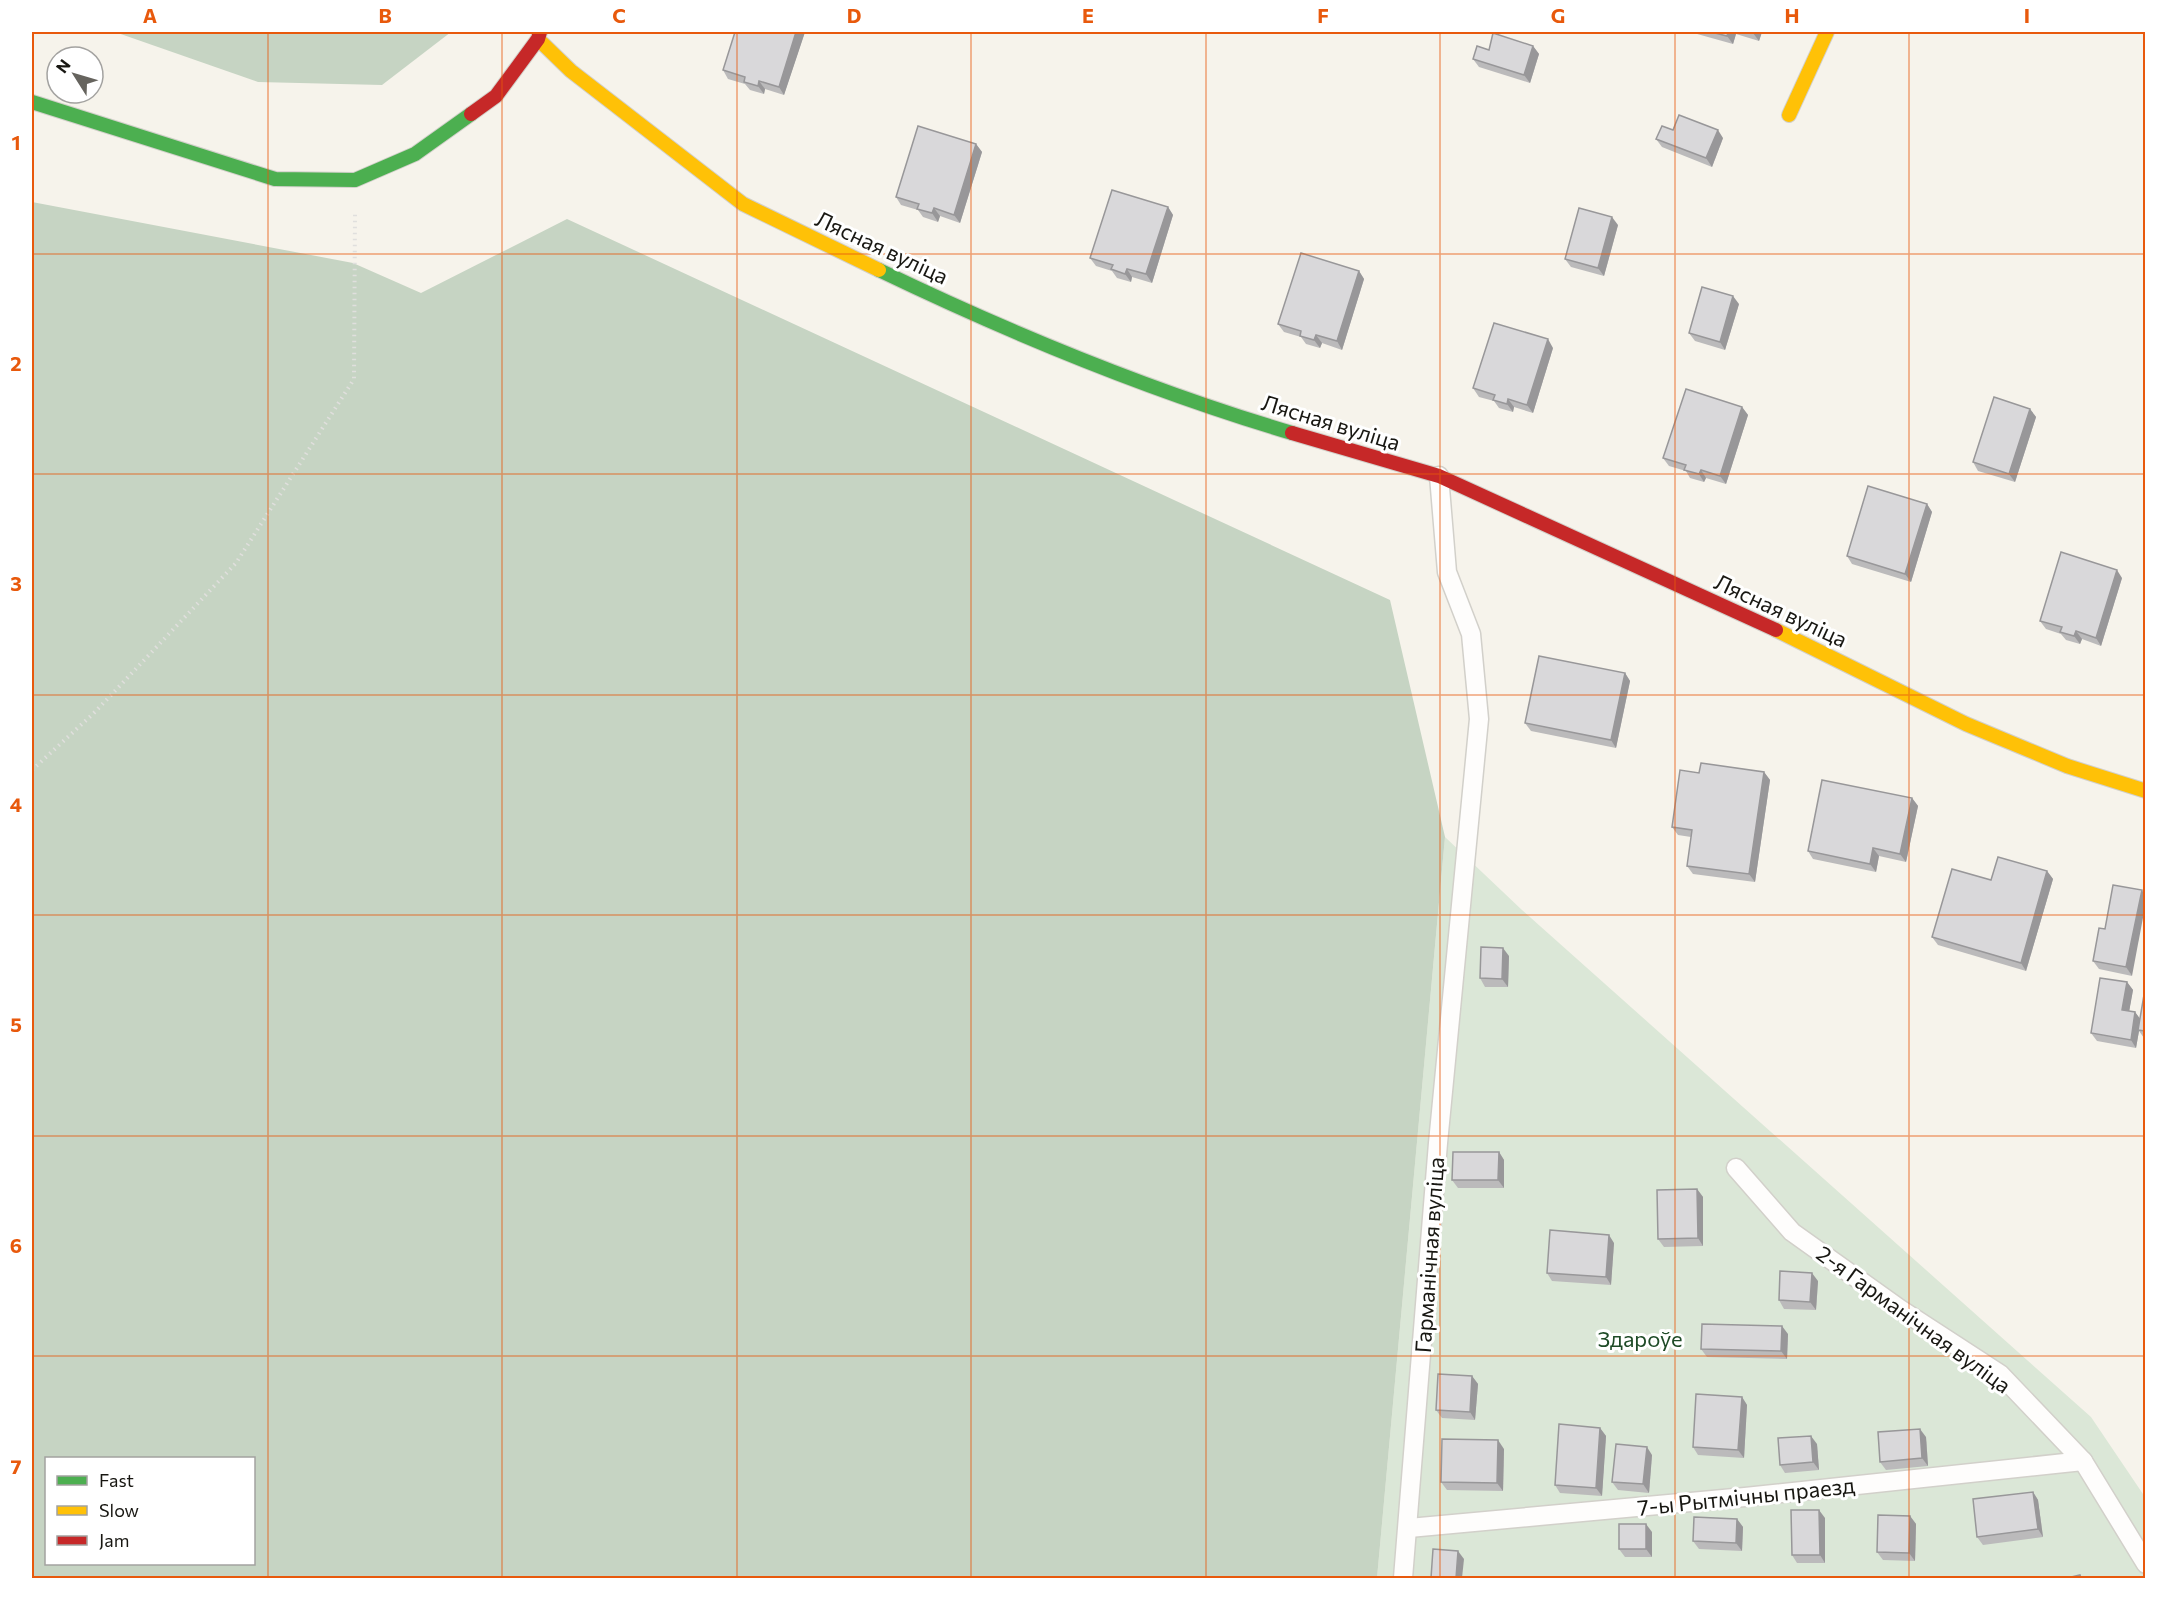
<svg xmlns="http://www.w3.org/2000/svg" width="2177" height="1610" font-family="Commissioner,sans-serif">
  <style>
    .green { fill: #dbe7d7 }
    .forest { fill: #c6d4c3; fill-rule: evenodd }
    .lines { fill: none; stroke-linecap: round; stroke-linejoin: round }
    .lane-casing { stroke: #d2d0ca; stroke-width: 21 }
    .fast-casing { stroke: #d2d0ca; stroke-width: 16 }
    .slow-casing { stroke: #d2d0ca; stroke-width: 16 }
    .jam-casing { stroke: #d2d0ca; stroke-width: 16 }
    .path { stroke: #e0dfdd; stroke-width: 4; stroke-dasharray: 1.5 4.5; stroke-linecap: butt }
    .lane { stroke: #fefdfc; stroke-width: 18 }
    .fast { stroke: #4caf50; stroke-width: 14 }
    .slow { stroke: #ffc107; stroke-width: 14 }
    .jam { stroke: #c62828; stroke-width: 14 }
    .wall { fill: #bbbabb }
    .shaded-wall { fill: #989799 }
    .building { fill: #d9d8da; stroke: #989799; stroke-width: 1.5 }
    .grid { fill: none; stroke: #e8590c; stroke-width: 1.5; stroke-opacity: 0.55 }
    .labels { text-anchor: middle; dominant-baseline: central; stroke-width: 6; stroke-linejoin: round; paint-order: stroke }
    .street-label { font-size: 22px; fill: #181712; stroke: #fff }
    .park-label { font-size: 22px; fill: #1e4b27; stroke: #fff }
    .neatline { fill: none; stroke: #e8590c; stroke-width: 2 }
    .grid-label { font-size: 20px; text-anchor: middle; font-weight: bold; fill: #e8590c }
  </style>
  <rect width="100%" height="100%" fill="#f6f3eb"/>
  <path class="green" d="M1445,837L1522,910L2091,1417L2145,1497V1578H1377Z"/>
  <g class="forest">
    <path d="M115,32H451L382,85L258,82Z"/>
    <path d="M32,202L353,263L421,293L567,219L1390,600L1445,837L1377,1578H32ZM46,1458H254V1564H46Z"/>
  </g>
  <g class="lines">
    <g class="lane-casing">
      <g id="lane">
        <path d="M1736,1168L1792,1232L1900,1309L2000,1374L2083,1461L2146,1564"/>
        <path d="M1409,1528L1745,1497L2083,1461"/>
        <path d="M1403,1578L1438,1143L1479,719L1471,634L1447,572L1439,476"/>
      </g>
    </g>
    <g class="fast-casing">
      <g id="fast">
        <path d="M32,102L275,179L355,180L415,154L471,114"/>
        <path d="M879,270C1012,334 1151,391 1292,433"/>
      </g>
    </g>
    <g class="slow-casing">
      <g id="slow">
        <path d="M538,39L571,71L743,204L879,270"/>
        <path d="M1789,115L1827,32"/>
        <path d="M1776,630L1966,724L2067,766L2146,791"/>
      </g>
    </g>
    <g class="jam-casing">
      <g id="jam">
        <path d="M471,114L496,96L538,39L540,32"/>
        <path d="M1292,433L1439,476L1776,630"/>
      </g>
    </g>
    <path class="path" d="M32,770L95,712L236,563L354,379L355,214"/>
    <use href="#lane" class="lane"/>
    <use href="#fast" class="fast"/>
    <use href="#slow" class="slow"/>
    <use href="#jam" class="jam"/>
  </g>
  <g class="wall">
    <path d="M805,32L784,95L765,89L764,94L750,90L745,84L728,79L723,70Z"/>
    <path d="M1690,32H1762L1759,41L1736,34L1733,44Z"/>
    <path d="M1533,46L1539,54L1530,83L1479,67L1473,59L1489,50Z"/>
    <path d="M1723,138L1712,167L1662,147L1656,139Z"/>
    <path d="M976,144L982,152L960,223L940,216L938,222L923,217L918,210L901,205L896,197Z"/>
    <path d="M1168,207L1173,215L1152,283L1132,277L1131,282L1117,278L1112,271L1096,266L1090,258Z"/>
    <path d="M1618,225L1604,276L1571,267L1565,259Z"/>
    <path d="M1359,271L1364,279L1342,350L1322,343L1320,348L1306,344L1301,337L1284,332L1278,324Z"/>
    <path d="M1739,304L1725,350L1695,341L1689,333Z"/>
    <path d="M1553,348L1533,413L1514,407L1513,412L1499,408L1494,401L1479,397L1473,388Z"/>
    <path d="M1742,407L1748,415L1726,484L1706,478L1704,482L1690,478L1686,471L1669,466L1663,458Z"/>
    <path d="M2030,409L2036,417L2015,482L1978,471L1973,462Z"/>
    <path d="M1927,504L1932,512L1911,582L1852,564L1847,556Z"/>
    <path d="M2122,578L2101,646L2082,639L2080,644L2066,640L2061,634L2046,629L2040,621Z"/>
    <path d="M1625,673L1630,681L1616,748L1531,731L1525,723Z"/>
    <path d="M1764,772L1770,780L1755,882L1693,874L1687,866L1691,837L1678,835L1672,827L1699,773Z"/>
    <path d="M1912,798L1918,806L1906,862L1879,856L1876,872L1813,859L1808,851Z"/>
    <path d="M2047,871L2053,879L2026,971L1938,945L1932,937L1991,880Z"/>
    <path d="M2105,929L2132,976L2099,969L2093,961Z"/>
    <path d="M1509,956L1508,987H1485L1480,978Z"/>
    <path d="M2127,982L2133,990L2129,1011L2135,1012L2140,1019L2145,989V1038H2144L2139,1031L2136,1048L2097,1041L2091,1033Z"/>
    <path d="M1499,1152L1504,1160V1188H1458L1452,1180Z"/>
    <path d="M1697,1189L1703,1197V1246L1664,1247L1658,1239Z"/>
    <path d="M1614,1243L1611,1285L1552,1281L1547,1273Z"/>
    <path d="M1818,1281L1816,1310L1784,1309L1779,1300Z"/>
    <path d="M1788,1334L1787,1359L1707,1357L1701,1349Z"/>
    <path d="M1472,1376L1478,1384L1475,1420L1442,1418L1436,1410Z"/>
    <path d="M1742,1397L1747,1405L1744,1458L1698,1455L1693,1447Z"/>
    <path d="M1600,1428L1606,1436L1602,1496L1560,1493L1555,1485Z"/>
    <path d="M1926,1437L1928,1466L1886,1470L1880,1462Z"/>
    <path d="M1817,1444L1819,1470L1785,1473L1780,1465Z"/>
    <path d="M1504,1449L1503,1491L1447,1490L1441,1482Z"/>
    <path d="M1652,1455L1649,1493L1618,1490L1612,1482Z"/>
    <path d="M2033,1492L2038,1500L2043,1537L1983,1545L1977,1537Z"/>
    <path d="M1910,1516L1916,1524L1915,1561L1883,1560L1877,1552Z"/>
    <path d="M1825,1518V1563H1797L1792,1555Z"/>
    <path d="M1737,1519L1743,1527L1742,1551L1699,1549L1693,1541Z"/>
    <path d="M1652,1532V1557H1625L1619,1549Z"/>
  </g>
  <g class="shaded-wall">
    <path d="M796,32H805L784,95L779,87Z"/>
    <path d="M1728,32H1734L1736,34L1733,44L1727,36Z"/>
    <path d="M1754,32H1762L1759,41L1753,33Z"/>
    <path d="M1533,46L1539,54L1530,83L1524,75Z"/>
    <path d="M759,81L765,89L764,94L758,86Z"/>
    <path d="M1718,130L1723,138L1712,167L1706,158Z"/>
    <path d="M976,144L982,152L960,223L954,215Z"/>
    <path d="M1168,207L1173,215L1152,283L1146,274Z"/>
    <path d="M934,208L940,216L938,222L932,213Z"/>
    <path d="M1612,217L1618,225L1604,276L1598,268Z"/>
    <path d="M1127,269L1132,277L1131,282L1125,274Z"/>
    <path d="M1359,271L1364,279L1342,350L1337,341Z"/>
    <path d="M1733,296L1739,304L1725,350L1720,342Z"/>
    <path d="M1316,335L1322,343L1320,348L1314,340Z"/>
    <path d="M1548,339L1553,348L1533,413L1527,405Z"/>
    <path d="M1508,399L1514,407L1513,412L1507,404Z"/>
    <path d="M1742,407L1748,415L1726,484L1720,476Z"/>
    <path d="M2030,409L2036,417L2015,482L2009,474Z"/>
    <path d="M1701,470L1706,478L1704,482L1699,474Z"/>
    <path d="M1927,504L1932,512L1911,582L1905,574Z"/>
    <path d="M2117,570L2122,578L2101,646L2096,638Z"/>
    <path d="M2076,631L2082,639L2080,644L2074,636Z"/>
    <path d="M1625,673L1630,681L1616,748L1611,740Z"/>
    <path d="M1764,772L1770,780L1755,882L1749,874Z"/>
    <path d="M1912,798L1918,806L1906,862L1900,854Z"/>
    <path d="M1873,848L1879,856L1876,872L1870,864Z"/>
    <path d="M2047,871L2053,879L2026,971L2021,963Z"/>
    <path d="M2142,890L2145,896V907L2132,976L2126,967Z"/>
    <path d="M1503,948L1509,956L1508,987L1502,979Z"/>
    <path d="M2127,982L2133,990L2128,1018L2122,1010Z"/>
    <path d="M2135,1012L2141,1020L2138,1030L2139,1031L2136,1048L2131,1040Z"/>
    <path d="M1499,1152L1504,1160V1188L1498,1180Z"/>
    <path d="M1697,1189L1703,1197V1246L1698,1238Z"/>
    <path d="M1609,1235L1614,1243L1611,1285L1606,1277Z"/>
    <path d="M1812,1273L1818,1281L1816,1310L1810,1302Z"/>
    <path d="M1782,1326L1788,1334L1787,1359L1781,1351Z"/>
    <path d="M1472,1376L1478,1384L1475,1420L1470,1412Z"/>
    <path d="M1742,1397L1747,1405L1744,1458L1738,1450Z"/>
    <path d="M1600,1428L1606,1436L1602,1496L1596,1488Z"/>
    <path d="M1920,1429L1926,1437L1928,1466L1922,1458Z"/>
    <path d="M1811,1436L1817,1444L1819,1470L1813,1462Z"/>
    <path d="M1498,1440L1504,1449L1503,1491L1497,1483Z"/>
    <path d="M1647,1447L1652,1455L1649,1493L1643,1484Z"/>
    <path d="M2033,1492L2038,1500L2043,1537L2038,1529Z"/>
    <path d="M1819,1510L1825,1518V1563L1820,1555Z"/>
    <path d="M1910,1516L1916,1524L1915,1561L1909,1553Z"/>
    <path d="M1737,1519L1743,1527L1742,1551L1736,1543Z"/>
    <path d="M1646,1524L1652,1532V1557L1646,1549Z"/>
    <path d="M1458,1551L1464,1559L1462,1578H1456Z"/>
  </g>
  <g class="building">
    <path d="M735,32H796L779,87L759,81L758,86L744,82L745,77L723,70Z"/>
    <path d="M1711,32H1728L1727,36Z"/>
    <path d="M1493,33L1533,46L1524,75L1473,59L1477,46L1489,50Z"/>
    <path d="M1679,115L1718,130L1706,158L1656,139L1662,126L1673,130Z"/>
    <path d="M918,126L976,144L954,215L934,208L932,213L917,209L919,204L896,197Z"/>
    <path d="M1112,190L1168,207L1146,274L1127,269L1125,274L1111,269L1113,265L1090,258Z"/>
    <path d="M1579,208L1612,217L1598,268L1565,259Z"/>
    <path d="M1301,253L1359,271L1337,341L1316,335L1314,340L1300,336L1301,331L1278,324Z"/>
    <path d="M1702,287L1733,296L1720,342L1689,333Z"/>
    <path d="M1494,323L1548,339L1527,405L1508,399L1507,404L1493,400L1495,395L1473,388Z"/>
    <path d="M1686,389L1742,407L1720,476L1701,470L1699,474L1684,470L1686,465L1663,458Z"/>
    <path d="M1994,397L2030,409L2009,474L1973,462Z"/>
    <path d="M1868,486L1927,504L1905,574L1847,556Z"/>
    <path d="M2061,552L2117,570L2096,638L2076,631L2074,636L2060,632L2062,627L2040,621Z"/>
    <path d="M1539,656L1625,673L1611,740L1525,723Z"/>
    <path d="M1701,763L1764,772L1749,874L1687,866L1692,830L1672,827L1680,770L1699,773Z"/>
    <path d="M1822,780L1912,798L1900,854L1873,848L1870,864L1808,851Z"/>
    <path d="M1998,857L2047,871L2021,963L1932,937L1952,869L1991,880Z"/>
    <path d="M2113,885L2142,890L2126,967L2093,961L2099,928L2105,929Z"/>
    <path d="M1481,947L1503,948L1502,979L1480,978Z"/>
    <path d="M2100,978L2127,982L2122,1010L2135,1012L2131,1040L2091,1033Z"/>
    <path d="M2145,989V1031L2138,1030Z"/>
    <path d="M1453,1152H1499L1498,1180H1452Z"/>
    <path d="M1697,1189L1698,1238L1658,1239L1657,1190Z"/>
    <path d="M1550,1230L1609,1235L1606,1277L1547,1273Z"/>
    <path d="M1780,1271L1812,1273L1810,1302L1779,1300Z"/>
    <path d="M1702,1324L1782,1326L1781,1351L1701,1349Z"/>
    <path d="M1438,1374L1472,1376L1470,1412L1436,1410Z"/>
    <path d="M1696,1394L1742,1397L1738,1450L1693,1447Z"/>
    <path d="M1559,1424L1600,1428L1596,1488L1555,1485Z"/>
    <path d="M1920,1429L1922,1458L1880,1462L1878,1432Z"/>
    <path d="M1811,1436L1813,1462L1780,1465L1778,1438Z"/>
    <path d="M1442,1439L1498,1440L1497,1483L1441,1482Z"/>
    <path d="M1616,1444L1647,1447L1643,1484L1612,1482Z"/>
    <path d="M2033,1492L2038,1529L1977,1537L1973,1499Z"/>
    <path d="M1791,1510H1819L1820,1555H1792Z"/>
    <path d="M1878,1515L1910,1516L1909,1553L1877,1552Z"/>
    <path d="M1694,1517L1737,1519L1736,1543L1693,1541Z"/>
    <rect x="1619" y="1524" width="27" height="25"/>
    <path d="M1433,1549L1458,1551L1456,1578H1431Z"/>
    <path d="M2080,1575L2081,1578H2067Z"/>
  </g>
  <path class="grid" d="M268,32V1578M502,32V1578M737,32V1578M971,32V1578M1206,32V1578M1440,32V1578M1675,32V1578M1909,32V1578M32,254H2146M32,474H2146M32,695H2146M32,915H2146M32,1136H2146M32,1356H2146"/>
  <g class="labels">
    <g class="street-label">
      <text transform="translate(882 247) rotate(25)">Лясная вуліца</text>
      <text transform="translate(1331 422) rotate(17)">Лясная вуліца</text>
      <text transform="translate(1781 610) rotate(25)">Лясная вуліца</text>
      <text transform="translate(1429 1255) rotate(-86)">Гарманічная вуліца</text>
      <text transform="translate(1914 1319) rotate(36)">2-я Гарманічная вуліца</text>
      <text transform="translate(1746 1496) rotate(-6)">7-ы Рытмічны праезд</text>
    </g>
    <g class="park-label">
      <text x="1640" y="1338">Здароўе</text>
    </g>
  </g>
  <rect width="2177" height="1610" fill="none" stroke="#ffffff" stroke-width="66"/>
  <rect x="45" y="1457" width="210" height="108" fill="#ffffff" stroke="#a3a2a0" stroke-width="1.5"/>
  <rect x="57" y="1476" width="30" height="9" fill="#4caf50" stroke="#a3a2a0" stroke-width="1.5"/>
  <text x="99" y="1487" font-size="18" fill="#181712">Fast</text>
  <rect x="57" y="1506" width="30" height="9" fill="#ffc107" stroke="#a3a2a0" stroke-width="1.5"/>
  <text x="99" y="1517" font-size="18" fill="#181712">Slow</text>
  <rect x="57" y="1536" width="30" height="9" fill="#c62828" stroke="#a3a2a0" stroke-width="1.5"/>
  <text x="99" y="1547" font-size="18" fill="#181712">Jam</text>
  <g transform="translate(75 75) rotate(307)"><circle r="28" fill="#ffffff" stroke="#a3a2a0" stroke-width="1.5"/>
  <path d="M0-4.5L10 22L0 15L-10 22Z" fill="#66645e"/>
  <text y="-9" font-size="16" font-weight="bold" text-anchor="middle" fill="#181712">N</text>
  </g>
  <rect x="33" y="33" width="2111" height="1544" class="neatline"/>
  <g class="grid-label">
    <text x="150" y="23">A</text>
    <text x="385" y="23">B</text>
    <text x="619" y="23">C</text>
    <text x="854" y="23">D</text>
    <text x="1088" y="23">E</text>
    <text x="1323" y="23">F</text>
    <text x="1558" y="23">G</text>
    <text x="1792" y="23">H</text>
    <text x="2027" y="23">I</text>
    <text x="16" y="150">1</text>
    <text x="16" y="371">2</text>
    <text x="16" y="591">3</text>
    <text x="16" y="812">4</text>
    <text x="16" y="1032">5</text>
    <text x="16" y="1253">6</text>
    <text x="16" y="1474">7</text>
  </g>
</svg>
